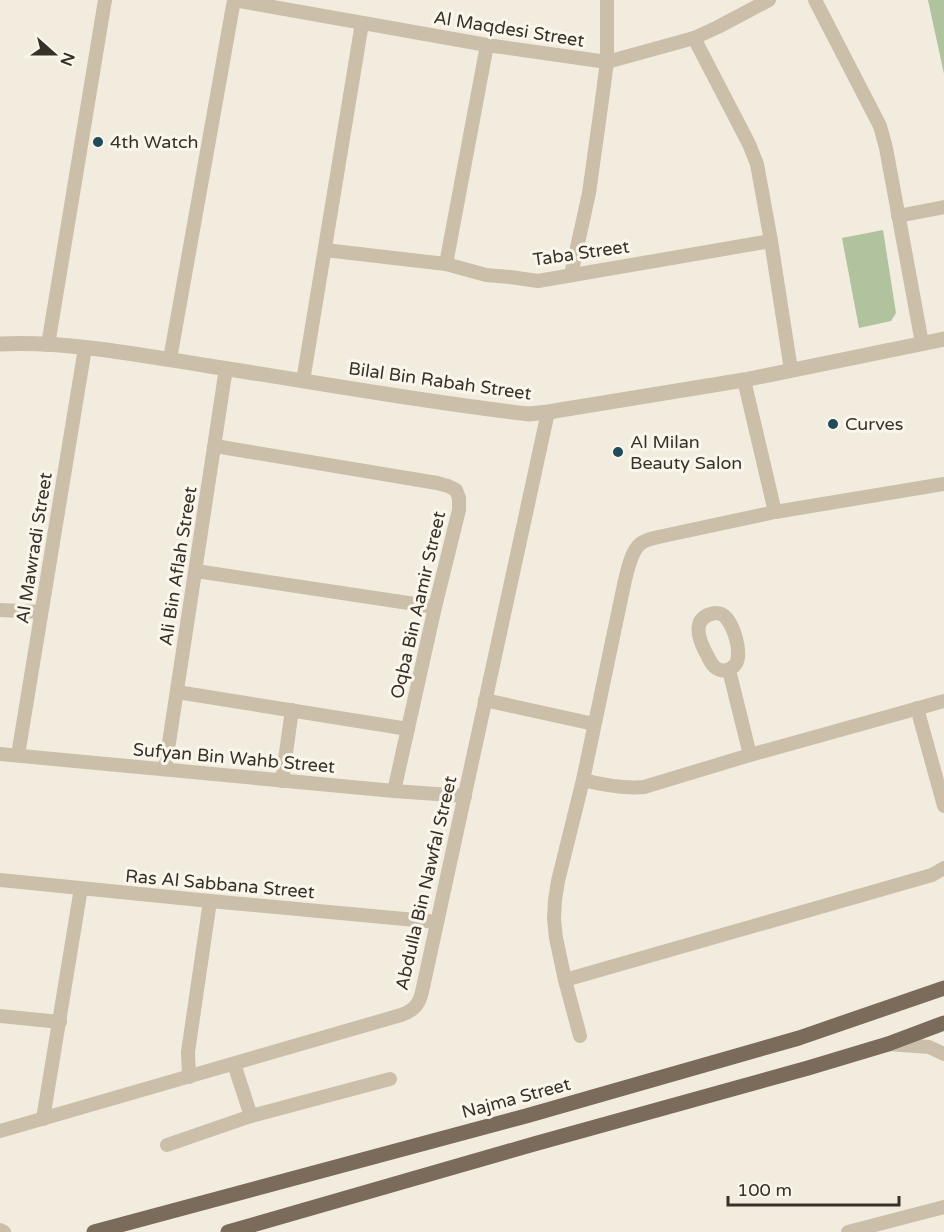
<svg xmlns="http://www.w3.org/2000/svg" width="944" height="1232" font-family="'Varela Round',sans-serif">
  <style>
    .green { fill: #b0c29e }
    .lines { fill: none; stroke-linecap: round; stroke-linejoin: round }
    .minor { stroke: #cbbfaa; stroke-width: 14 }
    .tertiary { stroke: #cbbfaa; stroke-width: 15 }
    .primary { stroke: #7a6b5b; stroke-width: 15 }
    .poi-dot { fill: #204c5a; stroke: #faf6eb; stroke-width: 2 }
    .labels { text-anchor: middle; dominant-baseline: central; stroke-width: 6; stroke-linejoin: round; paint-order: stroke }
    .street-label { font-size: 18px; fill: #38312a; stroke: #faf6eb }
    .poi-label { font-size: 18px; fill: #38312a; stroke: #faf6eb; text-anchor: start }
  </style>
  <rect width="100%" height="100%" fill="#f2ecdf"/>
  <g class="green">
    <path d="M928,0H944V74Z"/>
    <path d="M883,230L896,313L891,321L859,328L842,238Z"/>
  </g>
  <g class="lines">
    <g class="minor">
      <path d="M234,0L487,45L607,62L694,38L718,27L769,0"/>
      <path d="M815,0L880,126L886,148L922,343"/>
      <path d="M694,38L749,144L757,164L771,241L791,370"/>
      <path d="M898,216L944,207"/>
      <path d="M325,250L446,264L486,275L510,277L538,281L771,241"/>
      <path d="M446,264L487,45"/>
      <path d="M571,275L589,193L601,107L607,62V0"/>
      <path d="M48,345L105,0"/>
      <path d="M170,359L234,0"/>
      <path d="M744,380L775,512"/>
      <path d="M303,381L362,23"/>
      <path d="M215,446L437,483L448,486L456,490L459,498V510L435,607L394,791"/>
      <path d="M196,571L435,607"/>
      <path d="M0,610L41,612"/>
      <path d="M715,613C718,613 720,613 723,615C734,623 744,657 734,666C729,671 722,672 716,668C711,665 709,658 706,653C698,638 691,617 715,613Z"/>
      <path d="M729,670L750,755"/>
      <path d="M177,692L408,729"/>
      <path d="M485,700L594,724"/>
      <path d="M917,708L944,806"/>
      <path d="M0,754L394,791L465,796"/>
      <path d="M18,755L85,348"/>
      <path d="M165,769L226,368"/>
      <path d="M583,780C603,785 623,789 644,787L750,755L944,701"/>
      <path d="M282,781L292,710"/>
      <path d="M0,880L210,901L437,922"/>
      <path d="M565,980L932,875L944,868"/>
      <path d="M0,1016L60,1022"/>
      <path d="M580,1036L565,980L556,938L554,919L555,900L558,881L583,780L625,580C628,569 631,552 640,544C646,539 655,538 663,536L775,512L944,484"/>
      <path d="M888,1044L929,1047L944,1054"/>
      <path d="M234,1064L251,1116"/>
      <path d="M189,1077L188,1052L210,901"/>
      <path d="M43,1119L81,888"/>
      <path d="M0,1131L401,1015C413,1011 419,1005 422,992L548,412"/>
      <path d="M167,1145L251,1116L390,1079"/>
      <path d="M0,1230L4,1232"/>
      <path d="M848,1232L944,1207"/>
    </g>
    <path class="tertiary" d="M0,344C70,341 140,355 209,366C315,382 422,402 529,414L548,412L744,380L944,339"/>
    <g class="primary">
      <path d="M94,1232L526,1116L799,1038L944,988"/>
      <path d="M228,1232L534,1144L808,1068L888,1044L944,1023"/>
    </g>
  </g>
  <g class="poi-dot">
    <circle cx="98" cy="142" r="6"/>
    <circle cx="833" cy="424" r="6"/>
    <circle cx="618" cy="452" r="6"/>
  </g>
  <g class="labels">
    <g class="street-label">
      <text transform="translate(509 29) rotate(9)">Al Maqdesi Street</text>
      <text transform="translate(581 253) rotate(-8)">Taba Street</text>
      <text transform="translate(440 381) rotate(8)">Bilal Bin Rabah Street</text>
      <text transform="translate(34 548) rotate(-81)">Al Mawradi Street</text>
      <text transform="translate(178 566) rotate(-81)">Ali Bin Aflah Street</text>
      <text transform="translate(418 605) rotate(-77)">Oqba Bin Aamir Street</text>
      <text transform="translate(234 758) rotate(5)">Sufyan Bin Wahb Street</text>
      <text transform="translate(426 883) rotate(-77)">Abdulla Bin Nawfal Street</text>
      <text transform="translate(220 884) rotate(5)">Ras Al Sabbana Street</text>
      <text transform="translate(516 1098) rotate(-15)">Najma Street</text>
    </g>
    <g class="poi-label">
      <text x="110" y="142">4th Watch</text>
      <text x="845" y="424">Curves</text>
      <text x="630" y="442">Al Milan<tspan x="630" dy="21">Beauty Salon</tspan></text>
    </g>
  </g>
  <g transform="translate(54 54) rotate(111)" stroke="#faf6eb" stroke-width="4.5" paint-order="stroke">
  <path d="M0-4.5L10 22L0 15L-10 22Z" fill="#38312a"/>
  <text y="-9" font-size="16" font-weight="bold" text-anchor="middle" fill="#38312a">N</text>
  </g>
  <path d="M728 1196v9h171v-9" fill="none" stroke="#38312a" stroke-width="3"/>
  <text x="737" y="1196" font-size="18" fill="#38312a" stroke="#faf6eb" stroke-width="4.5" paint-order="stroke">100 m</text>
</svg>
